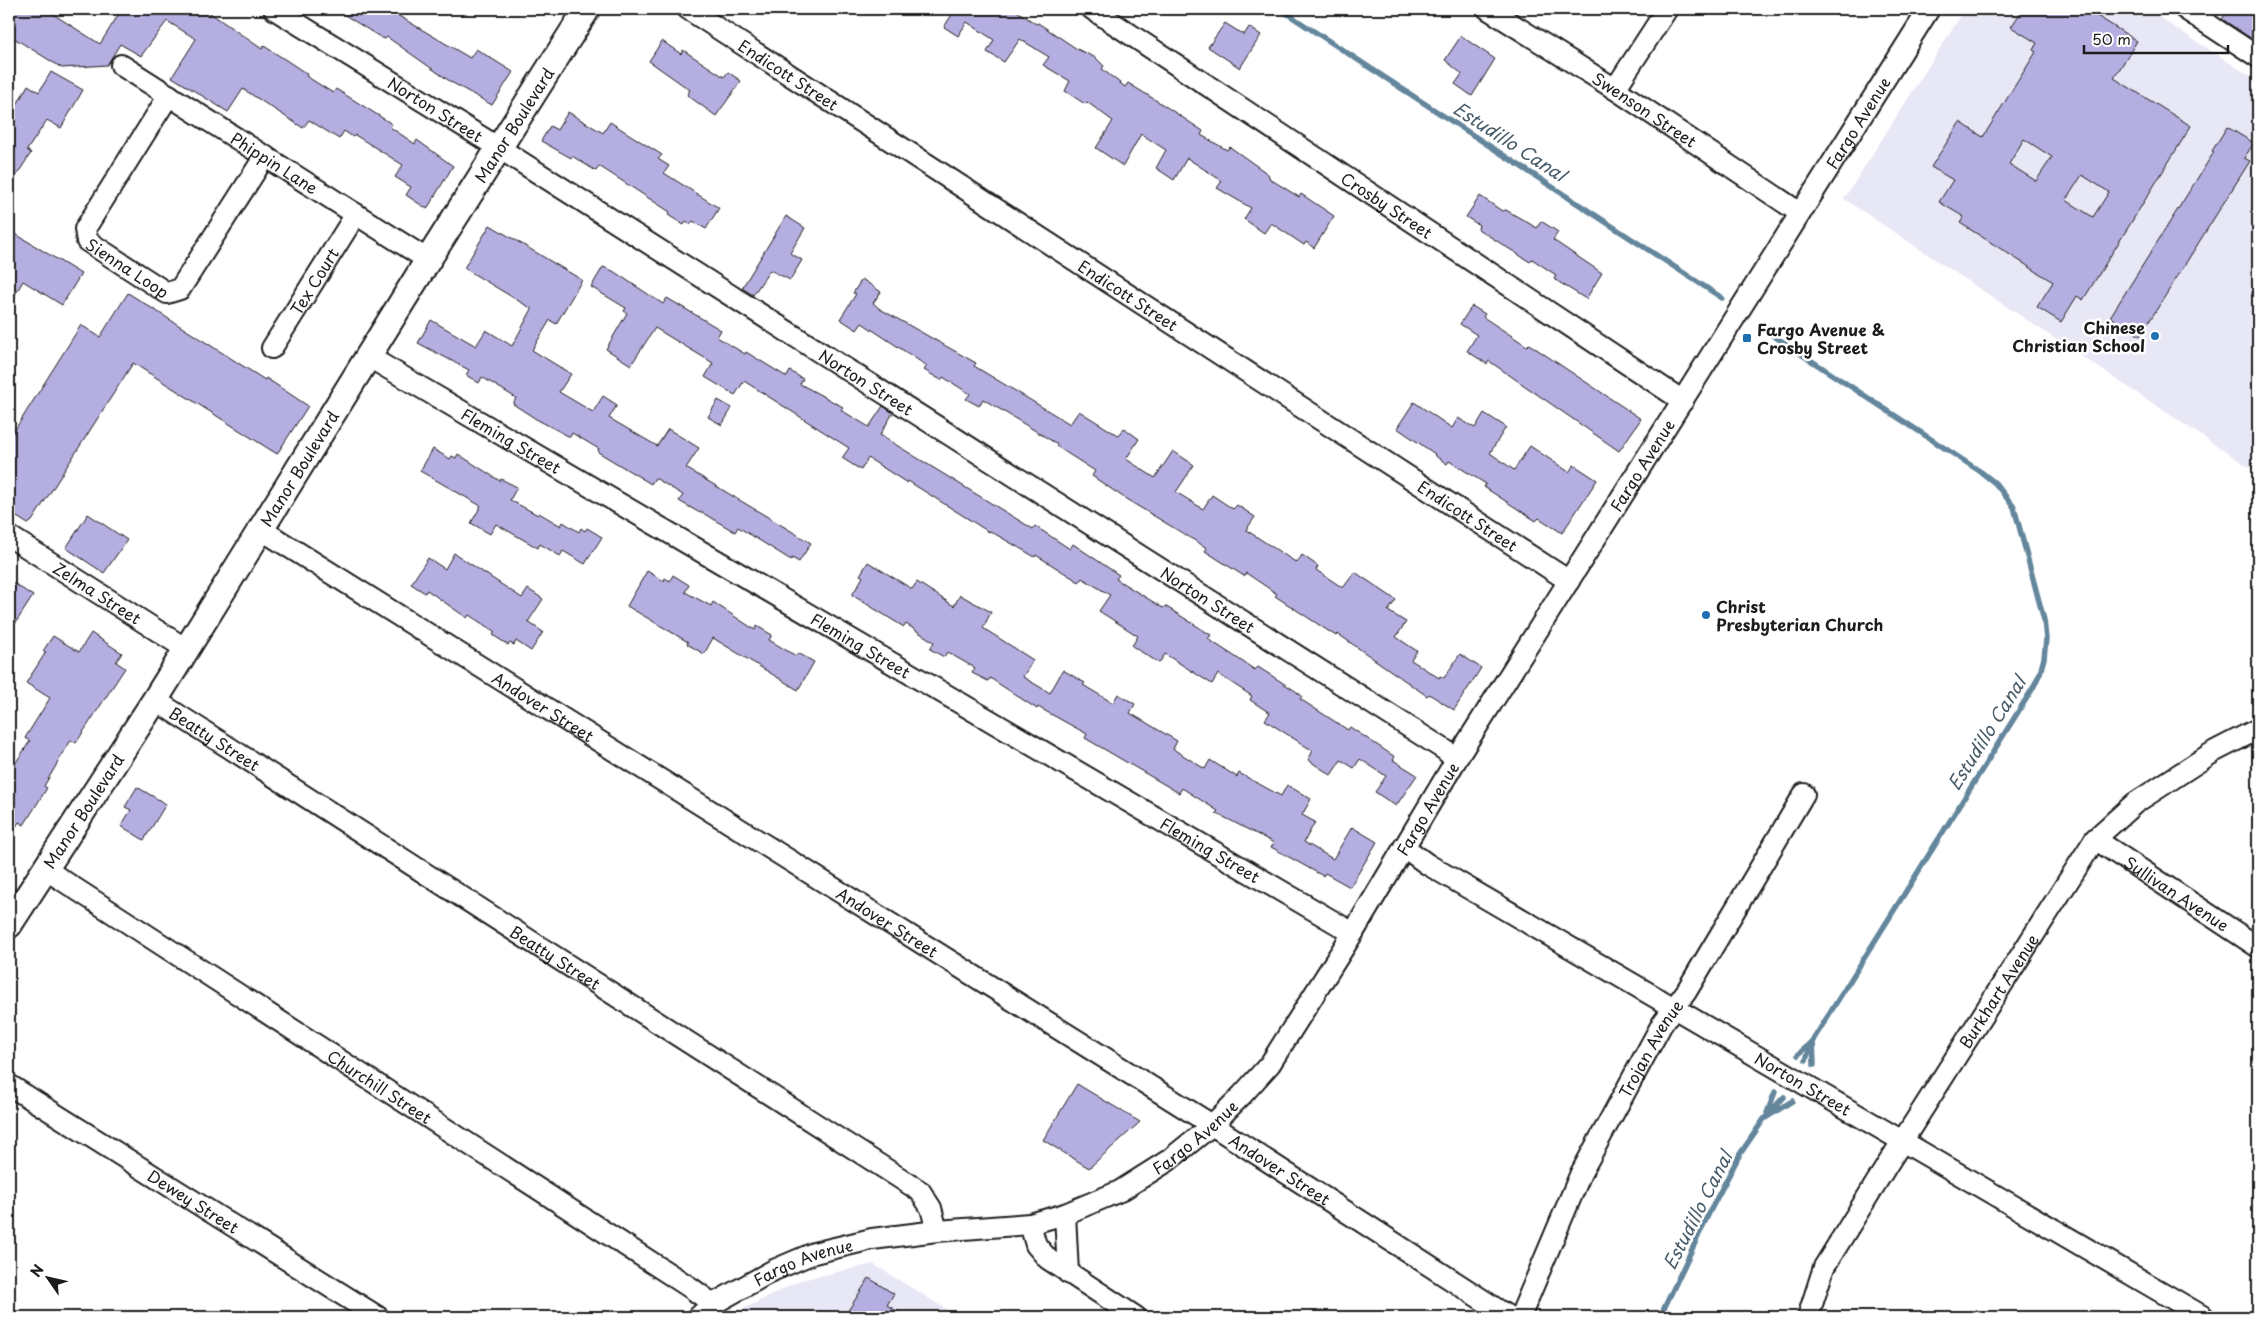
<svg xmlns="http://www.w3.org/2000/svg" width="2267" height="1326" font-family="'Playpen Sans',sans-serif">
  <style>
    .built { fill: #e8e7f6 }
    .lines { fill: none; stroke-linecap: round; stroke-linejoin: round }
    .stream { stroke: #63869c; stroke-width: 5.5 }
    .building { fill: #b4afe0; stroke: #1c1c1c; fill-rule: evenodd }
    .minor-casing { stroke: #1c1c1c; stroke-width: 24 }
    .tertiary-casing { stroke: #1c1c1c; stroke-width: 29 }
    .minor { stroke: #fff; stroke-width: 20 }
    .tertiary { stroke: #fff; stroke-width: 25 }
    .poi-dot { fill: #1f6fb2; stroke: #fff; stroke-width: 2 }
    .labels { text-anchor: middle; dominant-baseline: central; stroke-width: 5; stroke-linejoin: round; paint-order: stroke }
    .street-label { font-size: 16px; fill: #1c1c1c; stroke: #fff }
    .poi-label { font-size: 16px; font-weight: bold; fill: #1c1c1c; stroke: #fff; text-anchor: start }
    .water-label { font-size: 18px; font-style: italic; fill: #465a67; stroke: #fff }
  </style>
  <rect width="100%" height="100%" fill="#fff"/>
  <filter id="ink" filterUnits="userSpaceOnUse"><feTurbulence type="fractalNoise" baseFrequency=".02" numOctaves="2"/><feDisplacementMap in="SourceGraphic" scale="10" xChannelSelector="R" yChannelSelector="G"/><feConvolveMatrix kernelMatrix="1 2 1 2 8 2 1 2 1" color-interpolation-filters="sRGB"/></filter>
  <g filter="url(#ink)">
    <g class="built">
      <path d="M1965,9H2146L2258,81V473L1844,199Z"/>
      <path d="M873,1264L959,1317H727L801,1280Z"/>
    </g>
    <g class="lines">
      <g class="stream">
        <path d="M1280,9L1722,298"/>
        <path d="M1760,327L1981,472L1995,483L2014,507L2044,620L2046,639L2044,658L2040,673L2033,688L1813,1040L1814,1065"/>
        <path d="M1798,1055L1813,1040"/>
        <path d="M1806,1060L1811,1044"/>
        <path d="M1767,1113L1775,1092"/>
        <path d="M1769,1113L1784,1097"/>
        <path d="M1660,1317L1710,1211L1740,1154L1764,1119L1792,1101"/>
      </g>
    </g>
    <g class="building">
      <path d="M9,9H45L100,44L122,9H197L208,16L210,13L262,49L264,46L286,60L307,74L306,76L333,93L336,89L392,124L390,127L415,144L417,140L453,166L427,209L406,195L411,187L395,177L403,165L355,135L353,137L344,131L339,139L309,120L303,128L243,89L228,112L172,77L196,39L167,21L141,56L120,44L107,65L62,68L9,35Z"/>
      <path d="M335,9H387L470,58L476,49L513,72L492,105L451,82L387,37L385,39L380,37Z"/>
      <path d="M947,9H1014L1036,24L1038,23L1077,49L1096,58L1104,66L1102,69L1125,87L1128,83L1162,104L1203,131L1201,135L1227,150L1230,147L1268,174L1270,179L1299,197L1301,194L1334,216L1314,248L1306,242L1304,245L1271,223L1264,233L1244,219L1251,208L1217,188L1222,181L1187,158L1174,180L1156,168L1166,150L1141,134L1123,166L1096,148L1113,121L1087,102L1085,104L1065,91L1070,81L1043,65L1049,57L1020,39L1004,62L987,52L994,40L967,22L958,36L944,27L953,13Z"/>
      <path d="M2023,9H2086L2137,41L2114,78L2191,126L2083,300L2077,296L2061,322L2037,307L2053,282L1960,223L1964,217L1939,202L1953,180L1931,167L1960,122L1983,137L2036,52L2033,50L2037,43L2011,27ZM2024,139L2052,157L2036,181L2009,164ZM2082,175L2109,192L2093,217L2066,200Z"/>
      <path d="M2229,9H2258V43L2222,19Z"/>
      <path d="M1225,23L1244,35L1249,27L1261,35L1240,68L1208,47Z"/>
      <path d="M1461,36L1495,59L1472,96L1455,84L1462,74L1445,60Z"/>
      <path d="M662,41L681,54L683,50L724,77L728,72L741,81L716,116L687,95L690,90L649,61Z"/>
      <path d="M51,72L83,90L61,128L47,120L27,150L31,153L9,187V119L28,85L39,92Z"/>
      <path d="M568,112L603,133L610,122L662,155L658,159L669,166L664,173L719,208L706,229L693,221L690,224L686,221L684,225L668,215L670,212L599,166L596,171L572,156L571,158L541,141L550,126L557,130Z"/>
      <path d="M2227,127L2254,143L2244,158L2250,161L2140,336L2110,317L2214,152L2212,151Z"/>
      <path d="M1480,196L1502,211L1506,210L1537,228L1541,221L1558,232L1553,240L1602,273L1586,299L1554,279L1556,275L1532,259L1530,262L1478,229L1479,225L1466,217Z"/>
      <path d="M786,216L805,228L790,253L802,260L790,280L770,270L753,295L742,288Z"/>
      <path d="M490,225L582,280L556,324L550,320L532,350L571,374L559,392L593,412L603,396L617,405L609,418L657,446L668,429L699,448L686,468L811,543L799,562L792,558L791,560L738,527L735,532L701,512L700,513L679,501L683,495L655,478L651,484L598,452L599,449L572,433L570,437L536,419L513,404L516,398L482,377L479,383L466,375L469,370L418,343L431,320L476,346L486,330L512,346L532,309L464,268Z"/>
      <path d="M9,230L81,274L62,305L23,281L9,305Z"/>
      <path d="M603,267L613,271L663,304L667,298L721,330L717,337L745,354L746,352L787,377L790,371L803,379L800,384L843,407L841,410L869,427L883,406L893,413L880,435L1033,529L1035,526L1070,549L1073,544L1119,575L1116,579L1163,608L1165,606L1211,635L1208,639L1231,654L1255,670L1258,667L1294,690L1302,696L1300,699L1348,730L1350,727L1395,757L1393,760L1417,775L1396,806L1375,792L1386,776L1360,759L1354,768L1341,760L1331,775L1308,760L1313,751L1265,720L1270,713L1250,700L1252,696L1218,674L1212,684L1165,654L1159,663L1132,646L1138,636L1099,611L1110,595L1082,578L1079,582L1036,555L1035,557L990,531L989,532L908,481L907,483L868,458L861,470L842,458L849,448L744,381L735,395L705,377L713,363L655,328L631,365L606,349L627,313L624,311L626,308L591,287Z"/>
      <path d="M862,279L881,292L873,303L880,309L976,363L974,366L1070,424L1079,411L1119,436L1124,428L1139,439L1126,459L1155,478L1173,451L1194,465L1176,492L1203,509L1212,495L1233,509L1237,505L1255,517L1246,530L1297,563L1302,555L1318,566L1316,570L1343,588L1355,572L1396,600L1388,611L1406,622L1396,637L1417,651L1411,660L1439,678L1440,676L1444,678L1460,654L1481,668L1454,710L1429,694L1427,696L1338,634L1336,636L1275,596L1277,594L1246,573L1244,576L1205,551L1207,548L1126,499L1092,476L1095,471L1056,446L1057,444L983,399L979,406L966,399L970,394L943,377L941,380L924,370L927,366L862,323L857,330L840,319L856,294L853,293Z"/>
      <path d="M128,293L265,380L266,378L308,406L277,454L133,363L32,521L28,524L9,512V439L81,325L100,337Z"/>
      <path d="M1472,306L1485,314L1483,317L1527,346L1529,344L1641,419L1619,451L1489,361L1487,364L1467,351L1477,335L1460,324Z"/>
      <path d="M718,400L732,408L722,425L708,417Z"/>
      <path d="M1414,402L1452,428L1458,418L1475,428L1484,413L1506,427L1490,453L1514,470L1530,446L1569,472L1574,465L1597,480L1562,533L1539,518L1536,521L1484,487L1486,484L1449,461L1447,464L1434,455L1435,454L1397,428Z"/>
      <path d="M433,449L450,459L452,456L456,458L458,454L500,481L501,479L517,487L510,500L538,515L539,513L561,526L563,522L579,532L581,528L585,531L587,528L602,537L585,564L563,551L560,556L540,544L538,548L496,524L490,534L471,523L481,506L420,471Z"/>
      <path d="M88,514L127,540L104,573L66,548Z"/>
      <path d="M454,553L522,598L528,589L543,599L528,622L543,632L531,651L516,641L514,645L510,643L508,645L493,635L495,632L469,615L467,618L427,590L425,593L411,584L428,558L445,569Z"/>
      <path d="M868,562L912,589L917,582L954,606L960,595L991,612L983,628L1033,660L1023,677L1050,693L1063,670L1085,683L1083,685L1113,703L1118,694L1135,704L1130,713L1177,741L1173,749L1205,769L1210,760L1237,777L1239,773L1281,796L1287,785L1311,799L1302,815L1315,822L1304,842L1333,859L1352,827L1377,842L1350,887L1325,873L1323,876L1271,847L1274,843L1216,813L1218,811L1182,788L1179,793L1085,738L1087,734L1038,707L1037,709L990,678L988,681L972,673L975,668L947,652L944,657L930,649L934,642L906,624L904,627L852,595L863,577L860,575Z"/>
      <path d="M647,571L664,581L665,578L670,581L673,575L689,585L685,592L711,606L713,602L755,630L757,626L772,635L769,640L796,656L798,653L814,662L798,690L713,638L704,654L687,644L688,642L627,606Z"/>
      <path d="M9,580L33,596L9,633Z"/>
      <path d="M91,633L122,653L116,662L125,668L76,743L71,740L44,786L47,788L24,825L19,822L9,838V773L30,741L25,738L50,698L26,683L46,652L43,651L53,636L79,652Z"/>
      <path d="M137,787L166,804L144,840L121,826L131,810L125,807Z"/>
      <path d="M1077,1084L1140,1122L1089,1168L1043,1140Z"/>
      <path d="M869,1278L894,1294L887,1305L907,1317H844Z"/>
    </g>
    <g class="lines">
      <g class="minor-casing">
        <g id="minor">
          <path id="s1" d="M274,9L499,148L1445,750L1456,760"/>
          <path id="s2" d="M688,9L1569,581"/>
          <path id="s3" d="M1092,9L1683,401"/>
          <path id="s4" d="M1488,9L1615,89L1800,213"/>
          <path d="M2185,9L2258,57"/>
          <path id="s5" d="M121,65L428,260"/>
          <path d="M1615,89L1667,9"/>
          <path id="s6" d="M169,95L85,229L87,241L167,293L180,289L265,156"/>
          <path id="s7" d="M272,348L356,214"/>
          <path id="s8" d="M369,357L1353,933"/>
          <path id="s9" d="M262,530L1212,1125L1509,1317"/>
          <path id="s10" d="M9,536L186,649"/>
          <path id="s11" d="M155,700L920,1191L931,1208L937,1231"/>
          <path id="s12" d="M2095,839L2258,947"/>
          <path id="s13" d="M1404,847L1427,864L2204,1317"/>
          <path id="s14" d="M45,869L691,1288L713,1304"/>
          <path id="s15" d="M9,1085L378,1317"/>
          <path d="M1065,1214L1068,1273"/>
          <path d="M1030,1224L1036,1245L1048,1259L1136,1317"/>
          <path id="s16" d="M698,1317L713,1304L774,1270L814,1253L872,1239L937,1231L1030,1224L1065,1214L1120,1191L1169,1160L1212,1125L1242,1095L1270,1064L1353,933L1456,760L1929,9"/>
          <path id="s17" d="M1520,1317L1581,1173L1662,1024L1686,992L1804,794"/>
          <path id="s18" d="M1808,1317L1824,1267L1889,1162L2095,839L2135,803L2215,751L2258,729"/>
        </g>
      </g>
      <g class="tertiary-casing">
        <g id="tertiary">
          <path id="s19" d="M9,925L155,700L428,260L587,9"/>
        </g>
      </g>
      <use href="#minor" class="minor"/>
      <use href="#tertiary" class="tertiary"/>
    </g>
  </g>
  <g class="poi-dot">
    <circle cx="2155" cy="336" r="5"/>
    <rect x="1742" y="333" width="10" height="10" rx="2.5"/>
    <circle cx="1706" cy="615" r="5"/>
  </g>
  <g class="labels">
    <g class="street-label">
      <text stroke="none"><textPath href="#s2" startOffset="120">Endicott Street</textPath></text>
      <text stroke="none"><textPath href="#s1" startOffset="190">Norton Street</textPath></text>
      <text stroke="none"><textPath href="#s4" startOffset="186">Swenson Street</textPath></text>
      <text stroke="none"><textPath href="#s16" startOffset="1755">Fargo Avenue</textPath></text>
      <text stroke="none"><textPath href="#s19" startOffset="946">Manor Boulevard</textPath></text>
      <text stroke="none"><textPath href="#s5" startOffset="182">Phippin Lane</textPath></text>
      <text stroke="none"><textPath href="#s3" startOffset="354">Crosby Street</textPath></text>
      <text stroke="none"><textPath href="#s6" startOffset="219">Sienna Loop</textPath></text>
      <text stroke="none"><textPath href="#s7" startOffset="79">Tex Court</textPath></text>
      <text stroke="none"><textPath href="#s2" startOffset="525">Endicott Street</textPath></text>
      <text stroke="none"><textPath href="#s1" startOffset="700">Norton Street</textPath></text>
      <text stroke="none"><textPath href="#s8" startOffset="165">Fleming Street</textPath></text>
      <text stroke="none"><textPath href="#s16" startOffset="1350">Fargo Avenue</textPath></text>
      <text stroke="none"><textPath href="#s19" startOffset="541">Manor Boulevard</textPath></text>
      <text stroke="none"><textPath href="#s2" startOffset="930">Endicott Street</textPath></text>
      <text stroke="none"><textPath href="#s10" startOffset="105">Zelma Street</textPath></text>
      <text stroke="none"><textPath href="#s1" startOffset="1105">Norton Street</textPath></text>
      <text stroke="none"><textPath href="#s8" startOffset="570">Fleming Street</textPath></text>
      <text stroke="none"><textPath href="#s9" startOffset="332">Andover Street</textPath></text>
      <text stroke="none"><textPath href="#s11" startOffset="71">Beatty Street</textPath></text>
      <text stroke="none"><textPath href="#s16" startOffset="945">Fargo Avenue</textPath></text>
      <text stroke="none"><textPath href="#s19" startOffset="136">Manor Boulevard</textPath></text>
      <text stroke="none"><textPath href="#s8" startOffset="975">Fleming Street</textPath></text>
      <text stroke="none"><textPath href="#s12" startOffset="98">Sullivan Avenue</textPath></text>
      <text stroke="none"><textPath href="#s9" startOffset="738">Andover Street</textPath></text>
      <text stroke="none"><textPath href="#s11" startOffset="476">Beatty Street</textPath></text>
      <text stroke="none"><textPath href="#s18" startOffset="379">Burkhart Avenue</textPath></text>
      <text stroke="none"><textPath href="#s17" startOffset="299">Trojan Avenue</textPath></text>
      <text stroke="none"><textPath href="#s13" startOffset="464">Norton Street</textPath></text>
      <text stroke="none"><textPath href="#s14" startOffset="399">Churchill Street</textPath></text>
      <text stroke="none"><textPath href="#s16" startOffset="540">Fargo Avenue</textPath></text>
      <text stroke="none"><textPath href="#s9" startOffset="1202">Andover Street</textPath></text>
      <text stroke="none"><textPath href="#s15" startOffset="218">Dewey Street</textPath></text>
      <text stroke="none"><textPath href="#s16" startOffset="120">Fargo Avenue</textPath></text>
    </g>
    <g class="poi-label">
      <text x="2145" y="327" text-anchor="end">Chinese<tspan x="2145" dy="18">Christian School</tspan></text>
      <text x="1757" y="329">Fargo Avenue &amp;<tspan x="1757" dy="18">Crosby Street</tspan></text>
      <text x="1716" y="606">Christ<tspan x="1716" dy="18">Presbyterian Church</tspan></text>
    </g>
    <g class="water-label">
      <text transform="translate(1510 141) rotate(33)">Estudillo Canal</text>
      <text transform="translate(1986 733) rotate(-58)">Estudillo Canal</text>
      <text transform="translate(1697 1210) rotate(-63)">Estudillo Canal</text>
    </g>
  </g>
  <rect width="2267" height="1326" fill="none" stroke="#fff" stroke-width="30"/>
  <rect x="15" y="15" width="2237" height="1296" fill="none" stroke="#1c1c1c" stroke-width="2" filter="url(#ink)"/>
  <g transform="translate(48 1278) rotate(304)" stroke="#ffffff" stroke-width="4" paint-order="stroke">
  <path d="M0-4L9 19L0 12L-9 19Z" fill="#1c1c1c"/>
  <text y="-8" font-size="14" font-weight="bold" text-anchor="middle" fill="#1c1c1c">N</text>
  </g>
  <path d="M2084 45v8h144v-8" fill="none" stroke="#1c1c1c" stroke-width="2.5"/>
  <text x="2092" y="45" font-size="15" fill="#1c1c1c" stroke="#ffffff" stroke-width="4" paint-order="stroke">50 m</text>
</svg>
